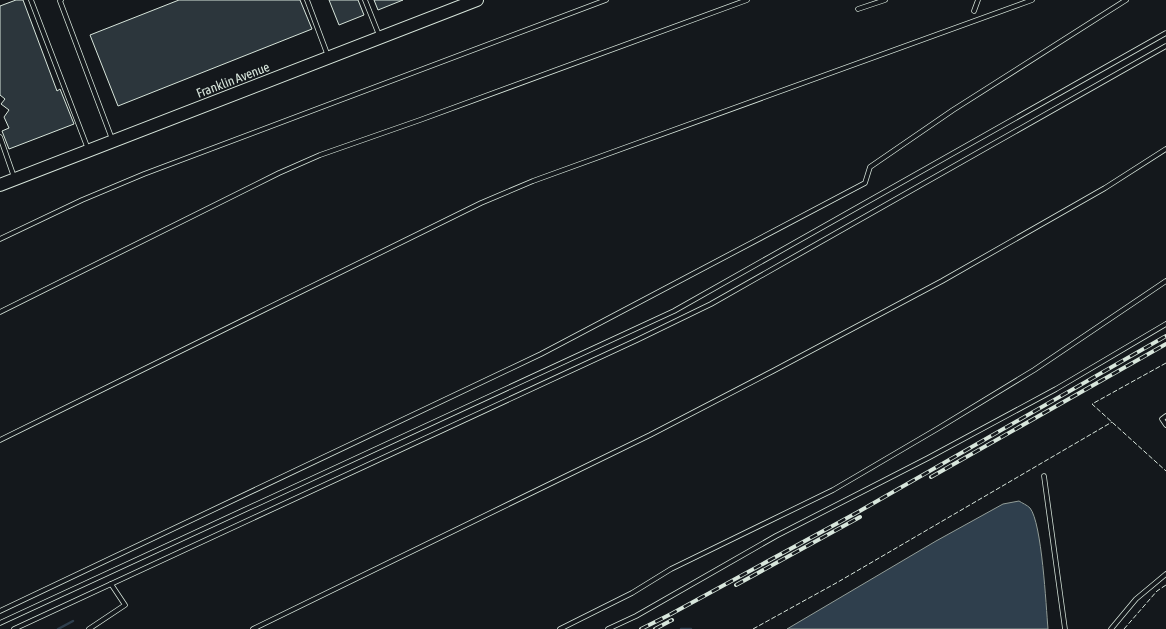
<svg xmlns="http://www.w3.org/2000/svg" width="1166" height="629" font-family="'Asap Condensed',sans-serif">
  <style>
    .water { fill: #2f3f4d; stroke: #939e99 }
    .lines { fill: none; stroke-linecap: round; stroke-linejoin: round }
    .stream { stroke: #2f3f4d; stroke-width: 2.5 }
    .building { fill: #2c363c; stroke: #d8e6dc }
    .lane-casing { stroke: #d8e6dc; stroke-width: 5.5 }
    .secondary-casing { stroke: #d8e6dc; stroke-width: 14 }
    .lane { stroke: #14181c; stroke-width: 4 }
    .secondary { stroke: #14181c; stroke-width: 12 }
    .rail-casing { stroke: #d8e6dc; stroke-width: 4 }
    .rail { stroke: #14181c; stroke-width: 2.5; stroke-dasharray: 8; stroke-linecap: butt }
    .fence { stroke: #d8e6dc; stroke-width: 1; stroke-dasharray: 5 2; stroke-linecap: butt }
    .labels { text-anchor: middle; dominant-baseline: central; stroke-width: 3; stroke-linejoin: round; paint-order: stroke }
    .street-label { font-size: 13px; fill: #d8e6dc; stroke: #14181c }
  </style>
  <rect width="100%" height="100%" fill="#14181c"/>
  <path class="water" d="M1019,501C1022,503 1027,505 1030,508C1042,523 1046,606 1048,629H787L936,541L1003,504Z"/>
  <g class="lines">
    <g class="stream">
      <path d="M58,629L73,621"/>
      <path d="M681,629H691"/>
    </g>
  </g>
  <g class="building">
    <path d="M16,0H23L57,91L60,89L74,124L9,149L2,131L9,128L4,117L9,110L1,104L5,99L0,95V6Z"/>
    <path d="M179,0H300L312,29L118,106L90,35Z"/>
    <path d="M329,0H358L364,15L339,25Z"/>
    <path d="M374,0H403L378,10Z"/>
  </g>
  <g class="lines">
    <g class="lane-casing">
      <g id="lane">
        <path d="M31,0L88,149"/>
        <path d="M61,0L60,1L112,139"/>
        <path d="M307,0L328,56"/>
        <path d="M365,0L379,35"/>
        <path d="M858,9L885,0"/>
        <path d="M974,11L978,0"/>
        <path d="M0,137L14,177"/>
        <path d="M0,239L82,200L144,174L606,0"/>
        <path d="M0,312L279,173L320,155L420,120L747,0"/>
        <path d="M1166,416L1162,419L1166,425"/>
        <path d="M0,440L481,203L533,181L1032,0"/>
        <path d="M1044,476L1065,629"/>
        <path d="M0,611L541,354L865,183L870,167L953,110L1126,0"/>
        <path d="M0,623L674,311L1166,33"/>
        <path d="M14,629L637,340L711,304L1166,46"/>
        <path d="M89,629L125,605L111,584"/>
        <path d="M253,629L650,435L773,371L942,281L1105,188L1166,149"/>
        <path d="M560,629L632,593L671,569L833,490L937,429L1034,370L1166,281"/>
        <path d="M608,629L636,616L776,536L928,458L1056,389L1166,324"/>
        <path d="M1111,629L1136,599L1166,574"/>
      </g>
    </g>
    <g class="secondary-casing">
      <path id="secondary" d="M0,185L477,0"/>
    </g>
    <use href="#lane" class="lane"/>
    <use href="#secondary" class="secondary"/>
    <g class="rail-casing">
      <g id="rail">
        <path d="M931,477L1166,344"/>
        <path d="M736,585L860,517"/>
        <path d="M641,629L671,614L858,512L1166,336"/>
        <path d="M655,629L672,620"/>
      </g>
    </g>
    <use href="#rail" class="rail"/>
    <g class="fence">
      <path d="M1166,363L1092,404L1166,471"/>
      <path d="M753,629L838,582L1112,422"/>
      <path d="M1124,629L1157,591L1166,585"/>
    </g>
  </g>
  <g class="labels">
    <g class="street-label">
      <text transform="translate(233 80) rotate(-21)">Franklin Avenue</text>
    </g>
  </g>
</svg>
